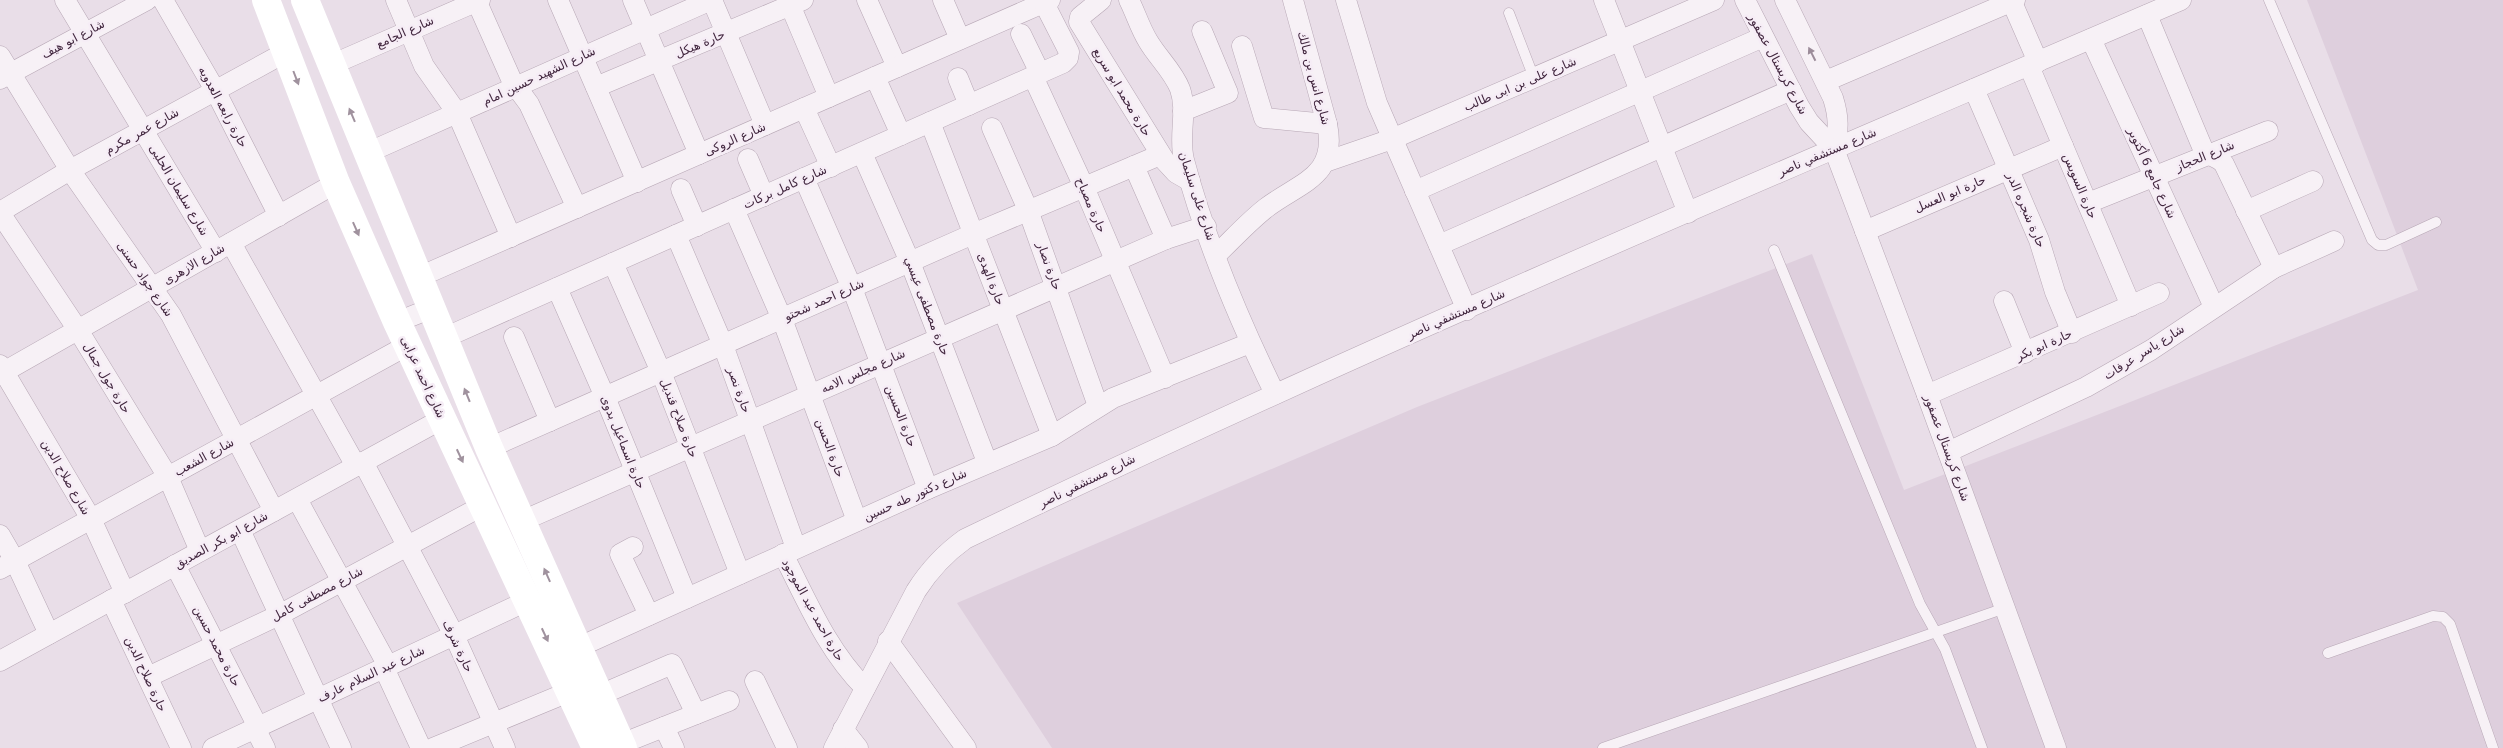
<svg xmlns="http://www.w3.org/2000/svg" width="2503" height="748" font-family="'DejaVu Sans','Noto Sans Arabic',sans-serif">
  <style>
    .built { fill: #decfdd }
    .lines { fill: none; stroke-linecap: round; stroke-linejoin: round }
    .lane-casing { stroke: #b7a7b5; stroke-width: 11 }
    .street-casing { stroke: #b7a7b5; stroke-width: 21 }
    .lane { stroke: #f7f1f6; stroke-width: 10 }
    .street { stroke: #f7f1f6; stroke-width: 20 }
    .secondary { stroke: #fff; stroke-width: 28 }
    .oneway { fill: #9c8c9a }
    .oneway2 { fill: #a0929e }
    .labels { text-anchor: middle; dominant-baseline: central; stroke-width: 5; stroke-linejoin: round; paint-order: stroke }
    .street-label { font-size: 12px; fill: #41263e; stroke: #f6edf6 }
  </style>
  <rect width="100%" height="100%" fill="#e9dee8"/>
  <path class="built" d="M2307,0H2503V748H1052L957,603L1417,407L1812,254L1904,490L2418,290Z"/>
  <g class="lines">
    <g class="lane-casing">
      <g id="lane">
        <path d="M2269,0L2372,240L2378,245H2386L2436,222"/>
        <path d="M1509,13L1534,78"/>
        <path d="M1774,250L1920,604L1945,649L1982,748"/>
        <path d="M2328,653L2433,616L2443,617L2450,624L2493,748"/>
        <path d="M1603,748L2005,608"/>
      </g>
    </g>
    <g class="street-casing">
      <g id="street">
        <path d="M65,0L216,252"/>
        <path d="M163,0L215,90L279,216"/>
        <path d="M396,0L424,66L457,113L511,237"/>
        <path d="M476,0L512,81L529,104L577,208"/>
        <path d="M558,0L637,182"/>
        <path d="M633,0L699,154"/>
        <path d="M712,0L765,125"/>
        <path d="M788,0L829,97"/>
        <path d="M867,0L897,67"/>
        <path d="M943,0L960,39"/>
        <path d="M1101,0L1080,17L1079,22L1165,161L1176,173L1190,181"/>
        <path d="M1129,0C1136,14 1140,28 1148,41C1158,58 1173,71 1180,89C1188,112 1178,136 1184,160C1205,240 1239,320 1275,394"/>
        <path d="M1346,0L1377,103L1467,310"/>
        <path d="M1604,0L1688,213"/>
        <path d="M1745,0L1799,106L1809,122L1834,149L1927,395L2056,748"/>
        <path d="M1785,0L1833,98C1839,117 1839,130 1834,149"/>
        <path d="M2011,0L2038,62"/>
        <path d="M2147,15L2203,149C2208,157 2218,156 2224,164L2274,268"/>
        <path d="M1021,34L1038,69L1036,83L1084,187L1165,378"/>
        <path d="M2091,39L2214,307"/>
        <path d="M1242,46L1264,118L1327,124"/>
        <path d="M0,56L70,170L171,315L274,511"/>
        <path d="M331,65L480,0"/>
        <path d="M2029,66L2131,306"/>
        <path d="M875,77L901,135"/>
        <path d="M958,78L969,105"/>
        <path d="M0,79L147,0"/>
        <path d="M1826,81L2015,0"/>
        <path d="M596,87L803,0"/>
        <path d="M1974,89L2039,240L2055,292L2072,333"/>
        <path d="M804,108L831,167"/>
        <path d="M1183,111L1228,93L1202,31"/>
        <path d="M930,122L1052,436"/>
        <path d="M992,128L1028,210L1098,406"/>
        <path d="M367,153L711,0"/>
        <path d="M862,153L910,262L987,462"/>
        <path d="M748,159L764,196"/>
        <path d="M1325,162L1392,139L1714,0"/>
        <path d="M1134,166L1166,239"/>
        <path d="M804,178L852,288L928,489"/>
        <path d="M681,189L697,226"/>
        <path d="M1415,191L1763,37"/>
        <path d="M2088,203L2268,131"/>
        <path d="M734,209L782,319L857,521"/>
        <path d="M2246,211L2313,181"/>
        <path d="M0,212L70,170L286,52"/>
        <path d="M0,213L78,330L168,477L200,551"/>
        <path d="M1865,231L2063,146"/>
        <path d="M676,235L723,345L796,548"/>
        <path d="M231,243L356,466"/>
        <path d="M1439,245L1791,90"/>
        <path d="M1216,255C1232,240 1248,222 1266,208C1300,182 1338,177 1327,124L1293,0"/>
        <path d="M613,263L661,372L740,574"/>
        <path d="M419,277L1050,0"/>
        <path d="M557,288L605,397L687,598"/>
        <path d="M2004,301L2025,353"/>
        <path d="M397,322L432,308"/>
        <path d="M514,337L550,421"/>
        <path d="M444,338L1063,63L1068,58L1069,52L1044,3"/>
        <path d="M0,365L91,519L125,593"/>
        <path d="M0,374L336,183"/>
        <path d="M1927,395L2159,293"/>
        <path d="M489,448L973,234L1160,155"/>
        <path d="M1948,452L2086,387L2151,350L2274,268L2334,241"/>
        <path d="M363,462L454,635L505,748"/>
        <path d="M297,499L388,666"/>
        <path d="M522,521L1166,239L1206,226"/>
        <path d="M240,530L341,748"/>
        <path d="M0,535L15,561L49,634"/>
        <path d="M633,547L620,554L649,615"/>
        <path d="M783,554C807,601 827,650 865,688"/>
        <path d="M175,565L258,727"/>
        <path d="M0,569L408,345"/>
        <path d="M111,600L181,748"/>
        <path d="M888,641L966,748"/>
        <path d="M579,647L928,489L1052,436L1113,398L1250,343"/>
        <path d="M0,661L442,419"/>
        <path d="M384,668L421,748"/>
        <path d="M148,677L279,615L484,505"/>
        <path d="M755,681L787,748"/>
        <path d="M600,695L672,664L696,714"/>
        <path d="M664,727L674,748"/>
        <path d="M255,728L265,748"/>
        <path d="M843,729L858,748"/>
        <path d="M621,744L729,701"/>
        <path d="M213,748L529,600"/>
        <path d="M433,748L571,691"/>
        <path d="M834,748L916,591C930,569 944,554 965,539C1364,347 1774,175 2181,0"/>
      </g>
    </g>
    <use href="#lane" class="lane"/>
    <use href="#street" class="street"/>
    <g class="secondary">
      <path d="M266,0L336,183L397,322L596,748"/>
      <path d="M305,0L489,448L623,748"/>
    </g>
  </g>
  <defs><path id="oneway-solid" d="M-6-.8H1V-3.2L6.5 0L1 3.2V.8H-6Z" transform="scale(1.25)"/></defs>
  <use class="oneway" href="#oneway-solid" transform="translate(1812 54) rotate(-117)"/>
  <g class="oneway2">
    <use href="#oneway-solid" transform="translate(296 78) rotate(69)"/>
    <use href="#oneway-solid" transform="translate(352 115) rotate(-113)"/>
    <use href="#oneway-solid" transform="translate(356 229) rotate(66)"/>
    <use href="#oneway-solid" transform="translate(467 395) rotate(-112)"/>
    <use href="#oneway-solid" transform="translate(460 456) rotate(65)"/>
    <use href="#oneway-solid" transform="translate(547 575) rotate(-114)"/>
    <use href="#oneway-solid" transform="translate(545 635) rotate(65)"/>
  </g>
  <g class="labels">
    <g class="street-label">
      <text transform="translate(405 32) rotate(-24)">شارع الجامع</text>
      <text transform="translate(73 39) rotate(-28)">شارع ابو هيف</text>
      <text transform="translate(700 44) rotate(-23)">حارة هيكل</text>
      <text transform="translate(1778 64) rotate(62)">شارع كريستال عصفور</text>
      <text transform="translate(539 76) rotate(-25)">شارع الشهيد حسين امام</text>
      <text transform="translate(1314 78) rotate(75)">شارع انس بن مالك</text>
      <text transform="translate(1520 84) rotate(-23)">شارع على بن ابى طالب</text>
      <text transform="translate(1122 92) rotate(59)">حارة محمد ابو سريع</text>
      <text transform="translate(223 107) rotate(62)">حارة رابعه العدويه</text>
      <text transform="translate(142 131) rotate(-29)">شارع عمر مكرم</text>
      <text transform="translate(735 139) rotate(-24)">شارع الروكى</text>
      <text transform="translate(1827 152) rotate(-23)">شارع مستشفي ناصر</text>
      <text transform="translate(2205 156) rotate(-22)">شارع الحجاز</text>
      <text transform="translate(2152 173) rotate(65)">شارع جامع 6 أكتوبر</text>
      <text transform="translate(2080 186) rotate(67)">حارة السويس</text>
      <text transform="translate(785 187) rotate(-24)">شارع كامل بركات</text>
      <text transform="translate(179 190) rotate(59)">شارع سليمان الحلبى</text>
      <text transform="translate(1950 194) rotate(-23)">حارة ابو العسل</text>
      <text transform="translate(1197 196) rotate(72)">شارع على سليمان</text>
      <text transform="translate(1091 205) rotate(67)">حارة مصباح</text>
      <text transform="translate(2026 210) rotate(67)">حارة شجره الدر</text>
      <text transform="translate(194 264) rotate(-30)">شارع الازهرى</text>
      <text transform="translate(1049 266) rotate(70)">حارة نصار</text>
      <text transform="translate(145 279) rotate(55)">شارع جواد حسنى</text>
      <text transform="translate(991 279) rotate(69)">حارة الهدى</text>
      <text transform="translate(824 300) rotate(-24)">شارع احمد شحتو</text>
      <text transform="translate(927 306) rotate(69)">حارة مصطفى عيسي</text>
      <text transform="translate(1456 314) rotate(-24)">شارع مستشفي ناصر</text>
      <text transform="translate(2044 345) rotate(-24)">حارة ابو بكر</text>
      <text transform="translate(2144 352) rotate(-32)">شارع ياسر عرفات</text>
      <text transform="translate(863 371) rotate(-24)">شارع مجلس الامه</text>
      <text transform="translate(423 377) rotate(65)">شارع احمد عرابى</text>
      <text transform="translate(107 378) rotate(59)">حارة جول جمال</text>
      <text transform="translate(739 390) rotate(70)">حارة نصر</text>
      <text transform="translate(901 416) rotate(69)">حارة الحسين</text>
      <text transform="translate(679 418) rotate(69)">حارة صلاح قنديل</text>
      <text transform="translate(623 442) rotate(68)">حارة اسماعيل بدوى</text>
      <text transform="translate(830 448) rotate(70)">حارة الحسن</text>
      <text transform="translate(1947 448) rotate(70)">شارع كريستال عصفور</text>
      <text transform="translate(204 457) rotate(-29)">شارع الشعب</text>
      <text transform="translate(66 477) rotate(60)">شارع صلاح الدين</text>
      <text transform="translate(1087 481) rotate(-26)">شارع مستشفي ناصر</text>
      <text transform="translate(915 495) rotate(-24)">شارع دكتور طه حسين</text>
      <text transform="translate(221 540) rotate(-29)">شارع ابو بكر الصديق</text>
      <text transform="translate(317 594) rotate(-28)">شارع مصطفى كامل</text>
      <text transform="translate(813 610) rotate(61)">حارة احمد عبد الموجود</text>
      <text transform="translate(217 646) rotate(63)">حارة محمد حسين</text>
      <text transform="translate(458 646) rotate(65)">حارة شرف</text>
      <text transform="translate(146 674) rotate(65)">حارة صلاح الدين</text>
      <text transform="translate(371 674) rotate(-25)">شارع عبد السلام عارف</text>
    </g>
  </g>
</svg>
